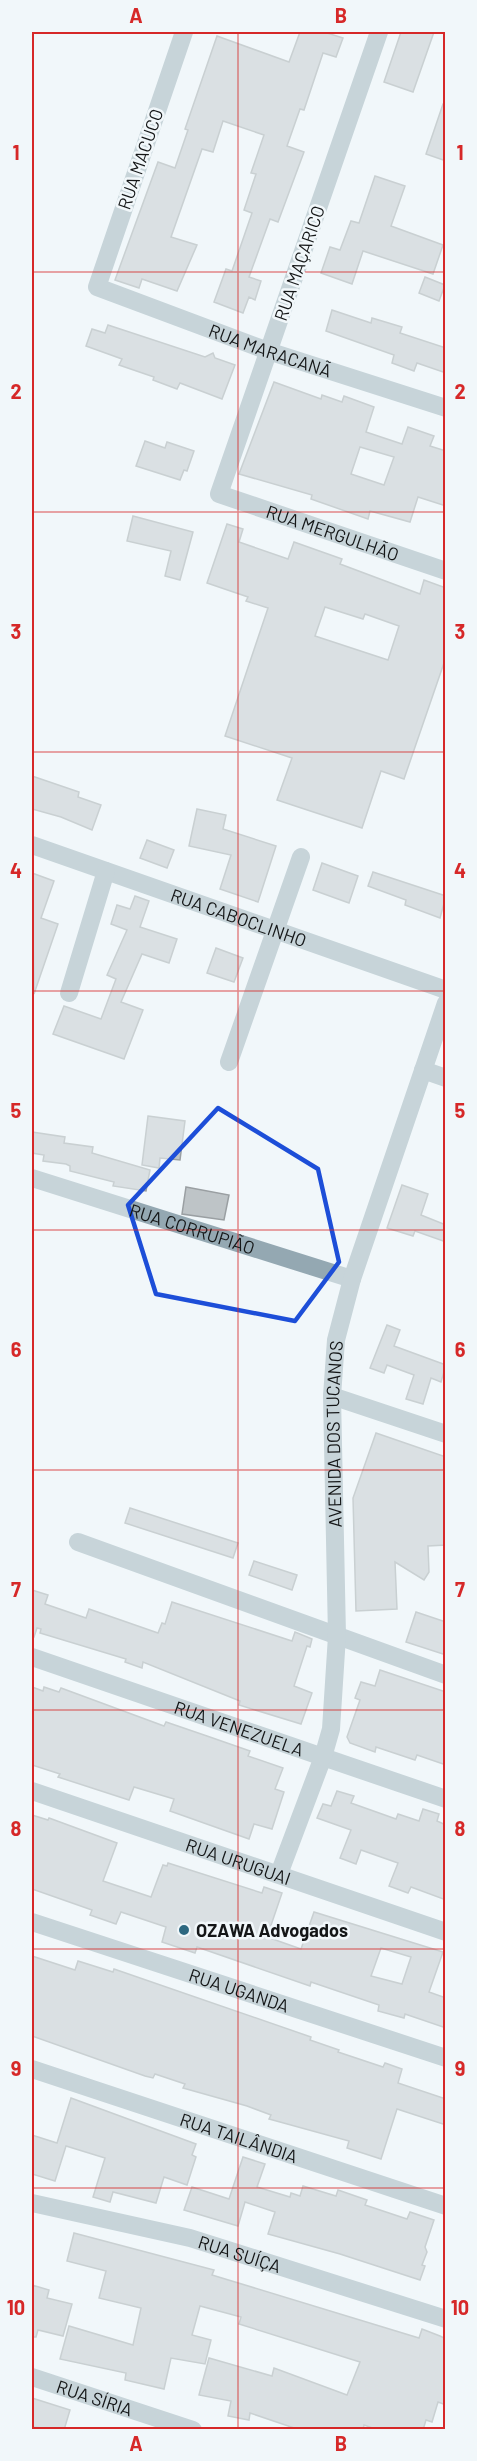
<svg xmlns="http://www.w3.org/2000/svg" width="477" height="2461" font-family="Barlow,sans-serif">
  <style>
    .building { fill: #bec4c7; stroke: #9a9fa2; stroke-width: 1.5; fill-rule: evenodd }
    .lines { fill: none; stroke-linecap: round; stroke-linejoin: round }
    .minor { stroke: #94a8b2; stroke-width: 18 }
    .tertiary { stroke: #94a8b2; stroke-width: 18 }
    .marked { fill: none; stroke: #1d4ed8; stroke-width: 4.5; stroke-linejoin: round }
    .grid { fill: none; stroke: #d62828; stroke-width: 1.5; stroke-opacity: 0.55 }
    .poi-dot { fill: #2d6880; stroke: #f1f7fa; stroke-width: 2 }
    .labels { text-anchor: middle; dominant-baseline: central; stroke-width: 5; stroke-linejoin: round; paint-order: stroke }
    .street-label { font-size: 18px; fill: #141617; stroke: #f1f7fa }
    .poi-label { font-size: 18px; font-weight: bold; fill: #141617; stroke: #f1f7fa; text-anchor: start }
    .neatline { fill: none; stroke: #d62828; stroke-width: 2 }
    .grid-label { font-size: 20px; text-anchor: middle; font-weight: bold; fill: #d62828 }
  </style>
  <rect width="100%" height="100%" fill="#f1f7fa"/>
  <g class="building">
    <path d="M300,32H324L343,38L336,57L323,53L304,110L300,109L287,146L304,152L278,222L270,219L249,277L261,281L255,300L249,297L243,313L214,302L226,269L232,271L252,213L244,210L256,174L251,173L264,135L223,121L213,152L202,149L171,237L197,245L177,291L142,279L139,288L115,280L158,162L175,168L188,130L185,129L217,36L289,62Z"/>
    <path d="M401,32H434L413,92L384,82Z"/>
    <path d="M443,104H446V161L426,154Z"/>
    <path d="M375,176L405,186L391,226L443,245L433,274L363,251L352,284L321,273L330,247L340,250L351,221L359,223Z"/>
    <path d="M425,277L445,285L439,301L419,293Z"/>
    <path d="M332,310L371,323L372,318L402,327L400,333L446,348V373L417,363L414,371L392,363L394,355L326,331Z"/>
    <path d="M108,325L205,357L213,353L215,358L235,365L222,399L180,383L177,389L153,380L154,377L119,365L122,359L86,346L92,329L105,333Z"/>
    <path d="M274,382L321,399L322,395L342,402L344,396L374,407L366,432L402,444L408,427L434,436L430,446L446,451V506L418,497L410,522L370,511L368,519L311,499L312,495L239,474ZM360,447L394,457L384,485L351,474Z"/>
    <path d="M145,441L165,448L167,442L194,451L187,471L184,470L180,480L136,466Z"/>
    <path d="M133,516L193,532L180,580L165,576L171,551L127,541Z"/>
    <path d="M227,524L243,529L239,542L288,559L294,542L342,559L340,564L420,594L424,580L446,588V657L404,779L381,771L362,828L277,800L292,758L225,736L268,608L246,601L248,597L207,583ZM325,607L363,619L365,614L399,626L388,660L315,636Z"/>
    <path d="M32,776L79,792L78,797L101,805L92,830L61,817L32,809Z"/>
    <path d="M197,809L226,815L223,829L276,846L258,902L220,889L231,855L189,846Z"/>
    <path d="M147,840L174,850L167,868L140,858Z"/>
    <path d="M322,863L358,876L349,903L313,890Z"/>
    <path d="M373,872L446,896L440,918L405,905L406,900L368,886Z"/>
    <path d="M32,873L54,881L41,918L58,924L34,994Z"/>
    <path d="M135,896L149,901L140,927L177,939L169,963L142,954L121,1002L143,1010L124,1059L53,1034L64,1006L101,1019L116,979L107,975L127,930L111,924L117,905L130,909Z"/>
    <path d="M216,948L243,958L234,982L207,973Z"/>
    <path d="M148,1116L185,1121L180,1160L160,1158L159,1168L142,1165Z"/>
    <path d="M32,1132L65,1137L64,1143L93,1147L92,1153L150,1170L146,1191L113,1186L114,1182L70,1171V1166L66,1164L43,1161L44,1155L32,1153Z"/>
    <path d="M402,1185L428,1194L421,1215L446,1225V1242L415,1231L413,1236L387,1228Z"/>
    <path d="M186,1187L229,1195L224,1220L182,1214Z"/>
    <path d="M387,1325L400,1330L394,1346L446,1365L441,1382L431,1378L423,1404L406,1399L414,1375L387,1365L384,1373L370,1368Z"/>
    <path d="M376,1433L446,1457V1545L428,1546L429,1572L424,1580L395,1562L397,1609L356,1611L353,1498Z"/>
    <path d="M130,1508L238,1543L233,1558L125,1523Z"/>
    <path d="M254,1561L297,1575L292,1590L249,1575Z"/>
    <path d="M32,1590L48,1595L45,1604L86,1618L89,1609L158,1633L162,1623L165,1624L172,1602L292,1641L295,1632L312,1639L310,1647L307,1646L294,1686L312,1693L301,1724L239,1705L240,1701L143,1662L142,1668L125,1662L126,1659L40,1633L41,1629L37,1628L34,1637L32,1636Z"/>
    <path d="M416,1612L446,1622V1655L406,1642Z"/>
    <path d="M380,1670L446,1692V1765L417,1755L415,1760L376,1747L375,1752L350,1743L347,1737L360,1700L355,1698L361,1682L375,1686Z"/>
    <path d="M32,1687L43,1691L44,1687L59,1692L61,1688L164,1726L166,1722L207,1736L250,1751L248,1756L283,1768L275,1789L284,1792L272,1829L254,1824L249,1839L170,1811L174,1799L134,1787L129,1800L58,1777L60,1774L32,1765Z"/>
    <path d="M337,1791L354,1796L351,1803L396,1819L398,1814L419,1821L423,1809L439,1814L437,1821L446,1825V1900L411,1887L408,1893L389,1886L398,1863L361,1850L356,1864L340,1858L351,1830L317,1818L323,1804L331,1806Z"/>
    <path d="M32,1815L48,1820L49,1818L117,1843L103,1881L151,1897L163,1865L167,1866L168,1863L262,1893L264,1887L282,1893L267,1937L301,1949L314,1912L443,1952L429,1992L446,1998V2028L405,2014L404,2018L378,2011L379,2005L311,1982L310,1986L197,1947L195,1953L162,1942L166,1927L121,1912L116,1924L90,1915L92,1910L32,1889ZM381,1948L411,1957L402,1984L371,1976Z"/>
    <path d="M32,1956L75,1970L78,1961L113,1972L114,1969L311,2037L310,2040L339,2050L338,2052L383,2067L385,2063L402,2069L398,2083L446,2099V2125L397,2109L381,2159L347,2148L349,2141L280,2122L269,2119L271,2115L247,2106L183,2088L185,2084L155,2074L153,2078L145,2076L32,2036Z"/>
    <path d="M71,2098L196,2144L192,2155L196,2157L187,2185L164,2177L156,2203L113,2192L110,2202L93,2197L105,2158L66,2146L55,2181L32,2174V2135L57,2143Z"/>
    <path d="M243,2157L265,2164L257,2187L290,2197L291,2193L300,2196L303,2186L336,2196L338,2190L367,2200L365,2205L407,2219L410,2212L434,2220L425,2247L427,2252L422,2265L425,2266L420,2280L340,2254L268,2234L275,2212L245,2202L238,2226L184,2210L192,2187L229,2199Z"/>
    <path d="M74,2233L214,2270L212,2275L419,2338L422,2329L440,2336L446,2339V2405L438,2402L432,2422L426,2420L423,2430H378L364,2425L363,2430H300L250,2413L249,2420L228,2416L231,2401L199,2395L209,2358L272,2376L274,2368L347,2395L360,2362L239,2324L241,2317L200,2306L192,2335L211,2340L205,2364L171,2358L164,2389L125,2380L126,2373L60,2359L69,2326L133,2345L141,2308L99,2298L106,2271L67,2261Z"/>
    <path d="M32,2285L49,2290L47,2298L72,2304L63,2336L38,2330L36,2337H32Z"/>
    <path d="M32,2398L70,2410L64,2430L32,2427Z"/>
  </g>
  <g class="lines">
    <g class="minor">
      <path id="s1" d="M184,32L97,287L268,351L446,408"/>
      <path id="s2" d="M379,32L219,494L446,571"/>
      <path id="s3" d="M32,845L446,990"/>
      <path d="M69,993L106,871"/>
      <path d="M229,1062L301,857"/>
      <path d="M423,1070L446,1078"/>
      <path id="s4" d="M32,1178L352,1279"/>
      <path d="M332,1396L446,1434"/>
      <path d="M78,1542L446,1675"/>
      <path id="s5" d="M32,1791L446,1932"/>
      <path d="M279,1874L323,1757L446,1799"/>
      <path id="s6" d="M32,1922L446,2058"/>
      <path id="s7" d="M32,2069L446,2206"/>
      <path id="s8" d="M32,2203L190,2238L446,2319"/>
      <path id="s9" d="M32,2377L193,2430"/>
    </g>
    <path class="tertiary" id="s10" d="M32,1657L323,1757L331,1729L337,1636L332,1396L336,1340L352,1279L446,1003"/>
  </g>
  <path d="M0 0H477V2461H0ZM218,1108L318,1169L339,1262L295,1321L156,1294L128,1205Z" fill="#f1f7fa" fill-opacity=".55" fill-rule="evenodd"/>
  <path class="marked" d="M218,1108L318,1169L339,1262L295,1321L156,1294L128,1205Z"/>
  <path class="grid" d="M238,32V2430M32,272H446M32,512H446M32,752H446M32,991H446M32,1230H446M32,1470H446M32,1710H446M32,1949H446M32,2188H446"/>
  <circle class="poi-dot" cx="184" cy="1930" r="6"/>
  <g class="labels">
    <g class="street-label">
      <text transform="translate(140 159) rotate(-71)">RUA MACUCO</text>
      <text transform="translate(299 263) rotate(-71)">RUA MAÇARICO</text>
      <text stroke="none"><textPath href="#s1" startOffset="454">RUA MARACANÃ</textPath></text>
      <text stroke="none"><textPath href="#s2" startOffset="609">RUA MERGULHÃO</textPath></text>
      <text stroke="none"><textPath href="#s3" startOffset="219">RUA CABOCLINHO</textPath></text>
      <text stroke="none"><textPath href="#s4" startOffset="168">RUA CORRUPIÃO</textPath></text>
      <text stroke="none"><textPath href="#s10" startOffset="632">AVENIDA DOS TUCANOS</textPath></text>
      <text stroke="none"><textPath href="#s10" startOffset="219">RUA VENEZUELA</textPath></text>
      <text stroke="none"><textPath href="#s5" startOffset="218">RUA URUGUAI</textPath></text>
      <text stroke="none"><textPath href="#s6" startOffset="218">RUA UGANDA</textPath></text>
      <text stroke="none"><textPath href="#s7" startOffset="218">RUA TAILÂNDIA</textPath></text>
      <text stroke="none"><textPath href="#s8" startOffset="214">RUA SUÍÇA</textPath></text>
      <text stroke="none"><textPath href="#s9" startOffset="66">RUA SÍRIA</textPath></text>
    </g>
    <g class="poi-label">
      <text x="196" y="1930">OZAWA Advogados</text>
    </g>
  </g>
  <rect width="477" height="2461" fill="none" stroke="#f1f7fa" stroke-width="66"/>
  <rect x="33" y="33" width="411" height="2395" class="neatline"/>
  <g class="grid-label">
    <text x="136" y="23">A</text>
    <text x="341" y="23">B</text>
    <text x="16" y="160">1</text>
    <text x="460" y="160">1</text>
    <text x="16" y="399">2</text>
    <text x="460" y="399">2</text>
    <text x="16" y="639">3</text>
    <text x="460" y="639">3</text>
    <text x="16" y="878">4</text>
    <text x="460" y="878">4</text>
    <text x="16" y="1118">5</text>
    <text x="460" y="1118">5</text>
    <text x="16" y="1357">6</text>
    <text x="460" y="1357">6</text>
    <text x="16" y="1597">7</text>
    <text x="460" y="1597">7</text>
    <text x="16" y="1836">8</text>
    <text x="460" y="1836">8</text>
    <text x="16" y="2076">9</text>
    <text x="460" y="2076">9</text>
    <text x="16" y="2315">10</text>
    <text x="460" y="2315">10</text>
    <text x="136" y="2451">A</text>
    <text x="341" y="2451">B</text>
  </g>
</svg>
